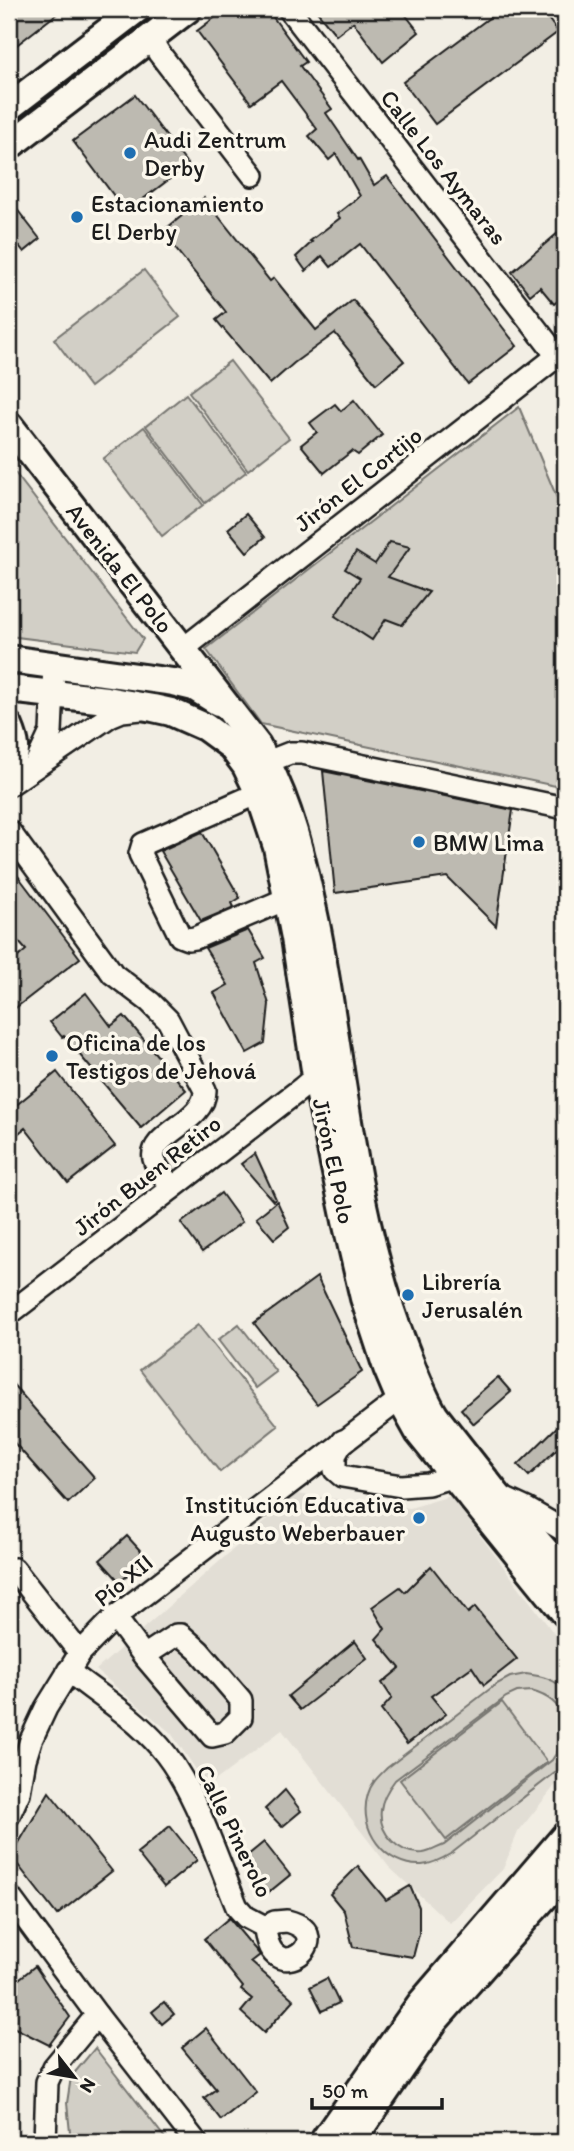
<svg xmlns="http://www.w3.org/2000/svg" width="574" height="2151" font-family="Itim,sans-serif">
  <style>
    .built { fill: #e2ded5 }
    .green { fill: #d2cfc6; stroke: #777671; stroke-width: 2; fill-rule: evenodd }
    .building { fill: #bdbab1; stroke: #1c1c1c; stroke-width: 2 }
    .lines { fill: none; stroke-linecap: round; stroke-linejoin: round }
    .minor-casing { stroke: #1c1c1c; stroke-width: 26 }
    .major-casing { stroke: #1c1c1c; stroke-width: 32 }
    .minor { stroke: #fbf7ec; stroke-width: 21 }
    .major { stroke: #fbf7ec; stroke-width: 26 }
    .poi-dot { fill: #1f6fb2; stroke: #fbf7ec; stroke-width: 2.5 }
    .labels { text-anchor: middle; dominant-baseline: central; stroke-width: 7; stroke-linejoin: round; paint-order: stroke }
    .poi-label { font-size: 24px; fill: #1c1c1c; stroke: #fbf7ec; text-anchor: start }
    .street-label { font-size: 24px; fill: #1c1c1c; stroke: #fbf7ec }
  </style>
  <rect width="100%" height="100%" fill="#f2eee4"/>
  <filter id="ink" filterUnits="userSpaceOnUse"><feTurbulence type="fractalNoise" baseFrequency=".0143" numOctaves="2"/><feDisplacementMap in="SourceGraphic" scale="14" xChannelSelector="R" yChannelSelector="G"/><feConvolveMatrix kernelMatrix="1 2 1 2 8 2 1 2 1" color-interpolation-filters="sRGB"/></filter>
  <g filter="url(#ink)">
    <path class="built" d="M296,1494L410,1508L450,1496L565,1648V1773L518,1832L503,1869L450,1923L389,1867L282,1730L199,1793L195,1768L171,1733L96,1670Z"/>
    <g class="green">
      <path d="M144,270L180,317L90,387L54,339Z"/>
      <path d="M230,361L289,438L248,470L189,392Z"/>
      <path d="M186,394L246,472L205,503L146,426Z"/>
      <path d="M519,407L565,517V788L261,724L206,649Z"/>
      <path d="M144,427L203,505L162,536L103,459Z"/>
      <path d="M9,465L143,639L135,652L9,636Z"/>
      <path d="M239,1324L276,1372L255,1388L218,1340Z"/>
      <path d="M198,1325L278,1426L220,1472L140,1370Z"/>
      <path d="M526,1674C542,1676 554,1679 565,1690V1765L452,1853C442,1859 433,1864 422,1865C385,1867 357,1829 368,1794C371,1783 379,1776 387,1768L495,1685L510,1677ZM531,1691C568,1701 573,1731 552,1760L444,1845C438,1847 430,1852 423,1853C399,1855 378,1833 381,1810C382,1798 388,1789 395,1780L506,1697L517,1692Z"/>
      <path d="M502,1702L547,1762L446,1840L400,1780Z"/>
      <path d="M95,2048L168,2142H71L67,2103L71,2077Z"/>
    </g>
    <g class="building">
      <path d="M9,9H63L9,51Z"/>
      <path d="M226,9H267L306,62L300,66L332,109L326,113L358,160L359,159L374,185L387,176L517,346L468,384L360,244L331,267L322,256L306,271L296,257L312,242L310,241L340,218L337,214L360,196L336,154L329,160L309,136L317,129L281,81L251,103L197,31Z"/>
      <path d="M315,9H401L419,32L383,62L353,22L336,35Z"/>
      <path d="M501,9H541L558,32L435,124L403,82Z"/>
      <path d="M135,95L188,165L126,212L73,141Z"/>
      <path d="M204,198L270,281L274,278L316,330L353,300L404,361L376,384L335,333L294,363L270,384L216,320L226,312L162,232Z"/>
      <path d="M9,199L40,239L24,252L9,233Z"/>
      <path d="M565,227V295L554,304L540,287L530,295L512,272Z"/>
      <path d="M354,400L382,435L358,455L352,451L324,473L301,445L317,432L310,423L335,404L341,411Z"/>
      <path d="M246,514L265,537L247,552L228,529Z"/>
      <path d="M390,542L410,547L388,577L429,592L402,625L386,619L372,640L335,616L360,578L345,569L356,552L375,564Z"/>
      <path d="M323,771L513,810L496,926L447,877L335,893Z"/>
      <path d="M202,832L240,898L232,903L234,907L201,921L160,851Z"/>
      <path d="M18,876L80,958L9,1013V965L26,950L9,931V883Z"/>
      <path d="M248,930L265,958L256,963L269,1004L265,1043L247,1053L214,993L228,985L205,948Z"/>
      <path d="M86,993L111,1026L124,1016L186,1090L141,1128L64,1036L62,1037L50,1022Z"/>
      <path d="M57,1072L115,1146L68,1183L25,1128L9,1141V1111Z"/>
      <path d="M255,1153L276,1199L273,1201L241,1164Z"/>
      <path d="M221,1193L242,1222L202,1252L181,1223Z"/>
      <path d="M277,1201L289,1227L274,1239L256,1218Z"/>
      <path d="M317,1277L362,1372L317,1404L254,1323Z"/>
      <path d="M498,1377L511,1392L474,1424L461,1409Z"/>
      <path d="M9,1380L95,1478L68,1503L9,1437Z"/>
      <path d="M565,1419V1441L529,1476L518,1465Z"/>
      <path d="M127,1536L147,1558L120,1582L100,1560Z"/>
      <path d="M431,1566L468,1613L475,1607L517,1659L484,1685L472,1667L431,1696L446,1714L407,1744L381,1710L392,1698L382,1683L400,1668L376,1639L385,1629L372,1607L400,1587L405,1592Z"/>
      <path d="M355,1641L367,1658L300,1710L288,1696Z"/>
      <path d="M285,1790L301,1811L282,1827L265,1809Z"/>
      <path d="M49,1792L112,1871L57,1915L11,1856Z"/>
      <path d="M170,1826L197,1860L164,1887L137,1853Z"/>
      <path d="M264,1842L290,1875L268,1893L242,1860Z"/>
      <path d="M358,1866L386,1900L410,1886L419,1907V1934L413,1957L353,1947L344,1911L330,1894Z"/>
      <path d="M229,1918L260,1955L251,1962L294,2000L264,2033L241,2012L252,1999L241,1990L243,1987L204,1939Z"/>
      <path d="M35,1966L70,2017L49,2045L11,2026L15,2020L9,2013V1987Z"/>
      <path d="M327,1978L339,2003L322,2011L310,1987Z"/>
      <path d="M164,2002L174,2014L162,2024L152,2012Z"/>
      <path d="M206,2028L256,2092L221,2120L204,2098L216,2089L182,2048Z"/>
    </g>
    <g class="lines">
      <g class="minor-casing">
        <g id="minor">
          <path d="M289,9L558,357"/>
          <path d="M150,38L159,53L253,175"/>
          <path d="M183,649L565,350"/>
          <path d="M267,762L290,753H302L565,808"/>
          <path d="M35,766L51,732L54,665"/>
          <path d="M9,785L110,716L122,711L141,709"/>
          <path d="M259,793L143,844L140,854L180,936L188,939L195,938L286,899"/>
          <path d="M9,831L113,974L150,1002L168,1020L205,1090C206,1122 148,1134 154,1159C156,1169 167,1180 172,1188"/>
          <path d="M9,1314L302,1088L316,1076"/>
          <path d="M343,1441L335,1455V1470L342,1476L401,1486L428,1484L455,1476"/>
          <path d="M499,1496L527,1509L565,1531"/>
          <path d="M14,1569L80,1653"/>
          <path d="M115,1617L144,1656L212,1736L225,1733L241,1717V1700L199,1651L181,1635H176L144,1656"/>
          <path d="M68,1671C99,1695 134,1717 160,1747C194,1786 217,1859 237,1907L246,1917L265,1927"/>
          <path d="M9,1815L19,1793L25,1759L31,1740L46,1708L80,1653L115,1617L400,1399"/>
          <path d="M9,1896L97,2015L196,2142"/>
          <path d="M287,1921C343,1935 270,1995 265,1927L275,1922Z"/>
          <path d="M45,2142L47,2082L54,2067L97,2015"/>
        </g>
      </g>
      <g class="major-casing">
        <g id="major">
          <path d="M9,107L137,9"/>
          <path d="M9,146L188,9"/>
          <path d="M9,425L257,745C290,800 303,862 316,924C344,1066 351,1214 405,1349C414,1372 422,1395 435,1416L497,1495L565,1574"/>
          <path d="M9,659L173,682L194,687L218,702"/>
          <path d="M9,689L106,700L153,708L171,712L205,727L231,746L246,766L259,793L277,847L295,938L316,1076L346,1221L364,1298L387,1368L400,1399L419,1433L565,1613"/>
          <path d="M9,726C15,740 19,753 9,766"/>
          <path d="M323,2142L421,2003L565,1836"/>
          <path d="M351,2142L435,2020L565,1874"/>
        </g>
      </g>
      <use href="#minor" class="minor"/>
      <use href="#major" class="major"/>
    </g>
  </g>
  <g class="poi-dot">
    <circle cx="130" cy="153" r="7"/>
    <circle cx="77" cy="217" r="7"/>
    <circle cx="419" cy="842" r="7"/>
    <circle cx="52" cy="1056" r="7"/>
    <circle cx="408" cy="1295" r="7"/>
    <circle cx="419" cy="1518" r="7"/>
  </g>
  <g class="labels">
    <g class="poi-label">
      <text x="144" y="139">Audi Zentrum<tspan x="144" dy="28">Derby</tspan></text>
      <text x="91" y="203">Estacionamiento<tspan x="91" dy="28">El Derby</tspan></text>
      <text x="433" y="842">BMW Lima</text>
      <text x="66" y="1042">Oficina de los<tspan x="66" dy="28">Testigos de Jehová</tspan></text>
      <text x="422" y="1281">Librería<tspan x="422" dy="28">Jerusalén</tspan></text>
      <text x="405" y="1504" text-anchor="end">Institución Educativa<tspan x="405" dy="28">Augusto Weberbauer</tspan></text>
    </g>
    <g class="street-label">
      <text transform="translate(444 167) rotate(52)">Calle Los Aymaras</text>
      <text transform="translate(358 479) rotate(-38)">Jirón El Cortijo</text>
      <text transform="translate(120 568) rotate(52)">Avenida El Polo</text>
      <text transform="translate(334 1161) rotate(78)">Jirón El Polo</text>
      <text transform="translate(147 1175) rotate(-38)">Jirón Buen Retiro</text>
      <text transform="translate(123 1580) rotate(-39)">Pío XII</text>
      <text transform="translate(235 1831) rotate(64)">Calle Pinerolo</text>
    </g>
  </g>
  <rect width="574" height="2151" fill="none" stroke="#fbf7ec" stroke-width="35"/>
  <rect x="18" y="18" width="539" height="2116" fill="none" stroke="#1c1c1c" stroke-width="2.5" filter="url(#ink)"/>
  <g transform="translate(74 2077) rotate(121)" stroke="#fbf7ec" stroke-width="5" paint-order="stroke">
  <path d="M0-5L12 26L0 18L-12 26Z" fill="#1c1c1c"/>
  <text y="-10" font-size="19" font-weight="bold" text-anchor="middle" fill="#1c1c1c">N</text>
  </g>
  <path d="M312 2098v10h130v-10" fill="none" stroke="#1c1c1c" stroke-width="3.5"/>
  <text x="322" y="2098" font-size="21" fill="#1c1c1c" stroke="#fbf7ec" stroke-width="5" paint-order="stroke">50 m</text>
</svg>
